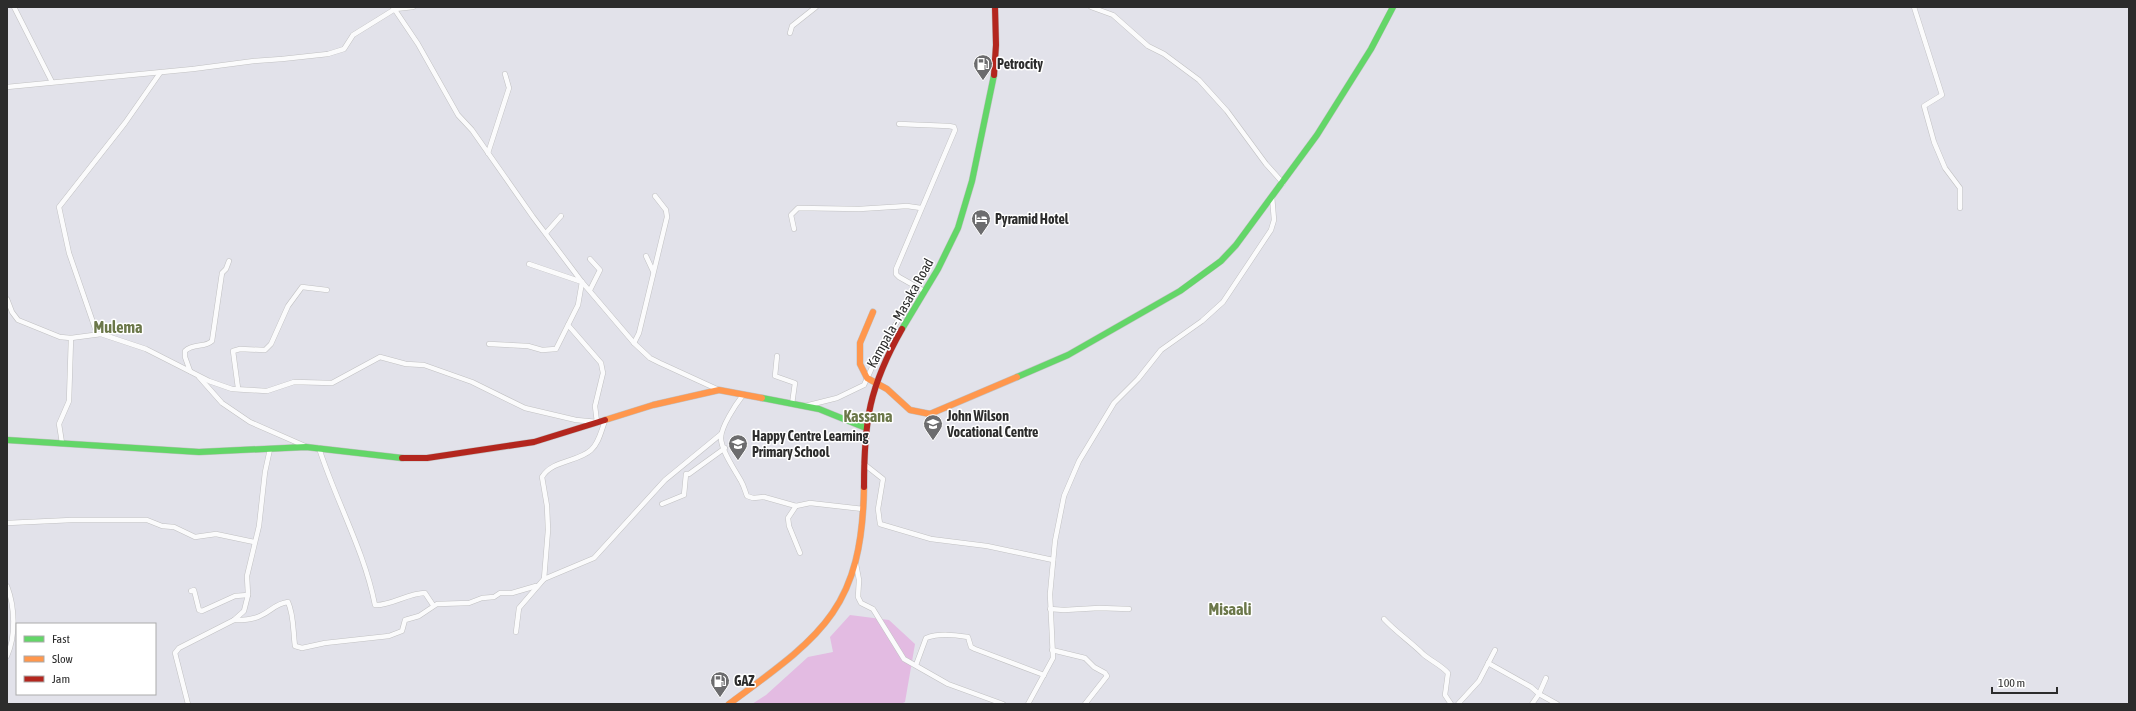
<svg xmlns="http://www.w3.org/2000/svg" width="2136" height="711" font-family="'Asap Condensed',sans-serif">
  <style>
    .green { fill: #e3bbe2 }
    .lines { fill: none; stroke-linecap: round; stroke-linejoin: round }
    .street-casing { stroke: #c1c1c2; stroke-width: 5.5 }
    .fast-casing { stroke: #c1c1c2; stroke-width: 7 }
    .slow-casing { stroke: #c1c1c2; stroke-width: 7 }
    .jam-casing { stroke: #c1c1c2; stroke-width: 7 }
    .street { stroke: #fbfbfc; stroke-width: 4.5 }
    .fast { stroke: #63d668; stroke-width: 6 }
    .slow { stroke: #ff974d; stroke-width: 6 }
    .jam { stroke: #b3261e; stroke-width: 6 }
    .labels { text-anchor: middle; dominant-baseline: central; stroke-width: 3; stroke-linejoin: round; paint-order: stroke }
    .poi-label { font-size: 14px; font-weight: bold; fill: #2c2c2c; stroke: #fff; text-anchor: start }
    .street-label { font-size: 14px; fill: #2c2c2c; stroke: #fff }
    .quarter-label { font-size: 16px; font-weight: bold; fill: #6b7749; stroke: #fff }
  </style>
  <rect width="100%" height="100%" fill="#e2e2ea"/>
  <path class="green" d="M850,615L889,620L915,644L905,702L901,704H752L766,695L808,657L833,652L830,637Z"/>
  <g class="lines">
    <g class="street-casing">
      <g id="street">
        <path d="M14,7L52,82"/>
        <path d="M393,7L418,44L458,115L472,130L533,217L582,282L634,343L650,358L660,363L719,390"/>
        <path d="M1091,7L1113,15L1148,46L1164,54L1199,80L1227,111L1266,164L1283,183"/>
        <path d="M1914,7L1942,95L1924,106L1934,142L1945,168L1960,188V208"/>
        <path d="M790,33L792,26L816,7"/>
        <path d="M7,87L193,69L254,61L282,59L328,54L344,49L353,35L395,9L413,7"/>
        <path d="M899,124L949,126L954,127L955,130L896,269V274L899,277L924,291"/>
        <path d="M488,153L509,88L505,74"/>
        <path d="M794,229L791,215L798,208L859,209L907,206L921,208"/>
        <path d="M546,233L561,216"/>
        <path d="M646,256L653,271"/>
        <path d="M590,259L600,270L590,290"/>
        <path d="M7,299L12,312L18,320L60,337L71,338L101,334L146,349L209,381L232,389L267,391L294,382L332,383L380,357L406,364L424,365L472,382L525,408L576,420L597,422L595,406L603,373L601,363L568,325L578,305L582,282L529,264"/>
        <path d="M97,334L69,253L59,207L125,123L160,73"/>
        <path d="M634,343L639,333L667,217L666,210L655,196"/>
        <path d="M489,344L528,346L542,350L556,349L568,325"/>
        <path d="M777,356L775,376L795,383L792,404"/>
        <path d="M190,371L185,357V351C193,343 205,348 212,341L222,273L226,269L229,261"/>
        <path d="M199,377L222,403L250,422L305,446"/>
        <path d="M238,388L233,351L240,349L265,350L271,344L288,306L302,287L327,290"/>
        <path d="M743,395C736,404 720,428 721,439C722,452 735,470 741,481C744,486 745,491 747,496L753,498L764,497L796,506"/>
        <path d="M805,406L837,398L864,385L881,348L918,288"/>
        <path d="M62,443L59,424L69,401L71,338"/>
        <path d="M319,448C336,501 364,550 375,605C391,606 408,593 425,593L433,605"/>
        <path d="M864,464L883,479L878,509L880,524L931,539L987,546L1053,560"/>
        <path d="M662,504L684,495L686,474H689L725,448"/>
        <path d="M7,523L72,520H147L162,526L174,527L195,537L216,534L254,542"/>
        <path d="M800,553L789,526L788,518L796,506L810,503L863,509"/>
        <path d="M856,564L859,580L858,597L861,603L873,609L904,659L948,684L1003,704"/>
        <path d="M544,579L594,558L665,480L721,434"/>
        <path d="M7,586C15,607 16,636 7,656"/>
        <path d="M191,591L194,590L199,610L202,611L235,596L248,595"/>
        <path d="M1050,609L1064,610L1099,608L1129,609"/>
        <path d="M1384,619C1396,632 1411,642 1423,654C1431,661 1441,665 1448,673L1445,695L1451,704"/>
        <path d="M234,620C243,620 252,620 260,616C272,611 274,604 288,602C294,615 293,632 295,646L302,648L325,643L389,636L402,631L405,620L419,616L437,604L469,603L482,598L494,597L500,593H512L536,586"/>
        <path d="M516,632L519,608L544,579L548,530L547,506L542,477C552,460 578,462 591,450C599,443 601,431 605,421"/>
        <path d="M1052,650L1085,658L1094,667L1105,673L1107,676L1085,704"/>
        <path d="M1488,663L1531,687L1539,694L1532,704"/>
        <path d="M916,665L926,638C940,633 954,635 968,637L971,647L975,649L1044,675"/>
        <path d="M1546,678L1539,694L1557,704"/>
        <path d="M188,704L175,653L179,648L234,620L244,611L248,595L247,576L259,526L265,472L270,449"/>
        <path d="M1028,704L1053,658L1050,594L1055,541L1064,496L1079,461L1114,403L1138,379L1161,350L1202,321L1223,302L1271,230L1274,220L1272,196"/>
        <path d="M1458,704L1479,681L1495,650"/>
      </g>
    </g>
    <g class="fast-casing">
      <g id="fast">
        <path d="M902,329L938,269L958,228L972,181L994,75"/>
        <path d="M1017,377L1068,355L1180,291L1221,261L1236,245L1317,135L1371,49L1393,7"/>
        <path d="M762,398L819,409L866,428"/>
        <path d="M7,440L199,452L306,447L402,458"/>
      </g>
    </g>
    <g class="slow-casing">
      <g id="slow">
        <path d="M873,312L860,343V364L867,378L887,389L910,410L930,414L1017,377"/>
        <path d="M605,420L653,405L719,390L762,398"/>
        <path d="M729,704C821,636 862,610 864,487"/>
      </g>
    </g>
    <g class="jam-casing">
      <g id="jam">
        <path d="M994,75L996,45L995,7"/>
        <path d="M402,458H427L534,442L605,420"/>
        <path d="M864,487C864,421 869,387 902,329"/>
      </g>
    </g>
    <use href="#street" class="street"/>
    <use href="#fast" class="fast"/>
    <use href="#slow" class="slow"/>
    <use href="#jam" class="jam"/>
  </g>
  <defs>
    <g id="fuel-pin" transform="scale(1)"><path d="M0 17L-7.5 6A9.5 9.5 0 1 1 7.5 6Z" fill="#6c6c6e" stroke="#fff"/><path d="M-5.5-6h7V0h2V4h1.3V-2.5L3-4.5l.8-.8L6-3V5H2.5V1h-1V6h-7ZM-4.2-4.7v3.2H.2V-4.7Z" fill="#fff"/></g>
    <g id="hotel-pin" transform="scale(1)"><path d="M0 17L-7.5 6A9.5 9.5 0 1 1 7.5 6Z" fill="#6c6c6e" stroke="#fff"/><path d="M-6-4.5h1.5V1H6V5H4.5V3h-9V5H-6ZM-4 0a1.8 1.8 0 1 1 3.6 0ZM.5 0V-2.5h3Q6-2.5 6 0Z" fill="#fff"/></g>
    <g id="school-pin" transform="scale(1)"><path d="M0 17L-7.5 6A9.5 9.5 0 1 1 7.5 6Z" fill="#6c6c6e" stroke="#fff"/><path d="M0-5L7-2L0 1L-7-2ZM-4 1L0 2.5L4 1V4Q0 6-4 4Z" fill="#fff"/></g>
  </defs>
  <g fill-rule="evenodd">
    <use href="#fuel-pin" x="983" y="64"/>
    <use href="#hotel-pin" x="981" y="219"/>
    <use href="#school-pin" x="933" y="424"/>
    <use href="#school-pin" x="738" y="444"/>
    <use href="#fuel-pin" x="720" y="681"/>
  </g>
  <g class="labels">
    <g class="poi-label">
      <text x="997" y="64">Petrocity</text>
      <text x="995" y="219">Pyramid Hotel</text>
      <text x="947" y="416">John Wilson<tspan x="947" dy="16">Vocational Centre</tspan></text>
      <text x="752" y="436">Happy Centre Learning<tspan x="752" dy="16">Primary School</tspan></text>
      <text x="734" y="681">GAZ</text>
    </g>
    <g class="street-label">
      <text transform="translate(900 313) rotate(-61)">Kampala - Masaka Road</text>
    </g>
    <g class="quarter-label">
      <text x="118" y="327">Mulema</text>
      <text x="868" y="416">Kassana</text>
      <text x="1230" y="609">Misaali</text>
    </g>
  </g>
  <rect width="2136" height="711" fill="none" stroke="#2c2c2c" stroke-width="16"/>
  <rect x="16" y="623" width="140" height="72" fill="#ffffff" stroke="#ababab"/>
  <rect x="24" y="636" width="20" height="6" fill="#63d668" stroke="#ababab"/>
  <text x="52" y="643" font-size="12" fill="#2c2c2c">Fast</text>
  <rect x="24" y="656" width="20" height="6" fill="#ff974d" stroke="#ababab"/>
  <text x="52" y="663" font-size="12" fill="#2c2c2c">Slow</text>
  <rect x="24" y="676" width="20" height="6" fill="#b3261e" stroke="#ababab"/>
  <text x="52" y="683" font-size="12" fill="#2c2c2c">Jam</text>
  <path d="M1992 687v6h65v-6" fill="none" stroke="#2c2c2c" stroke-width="2"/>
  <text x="1998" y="687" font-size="12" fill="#2c2c2c" stroke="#ffffff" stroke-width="3" paint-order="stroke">100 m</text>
</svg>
